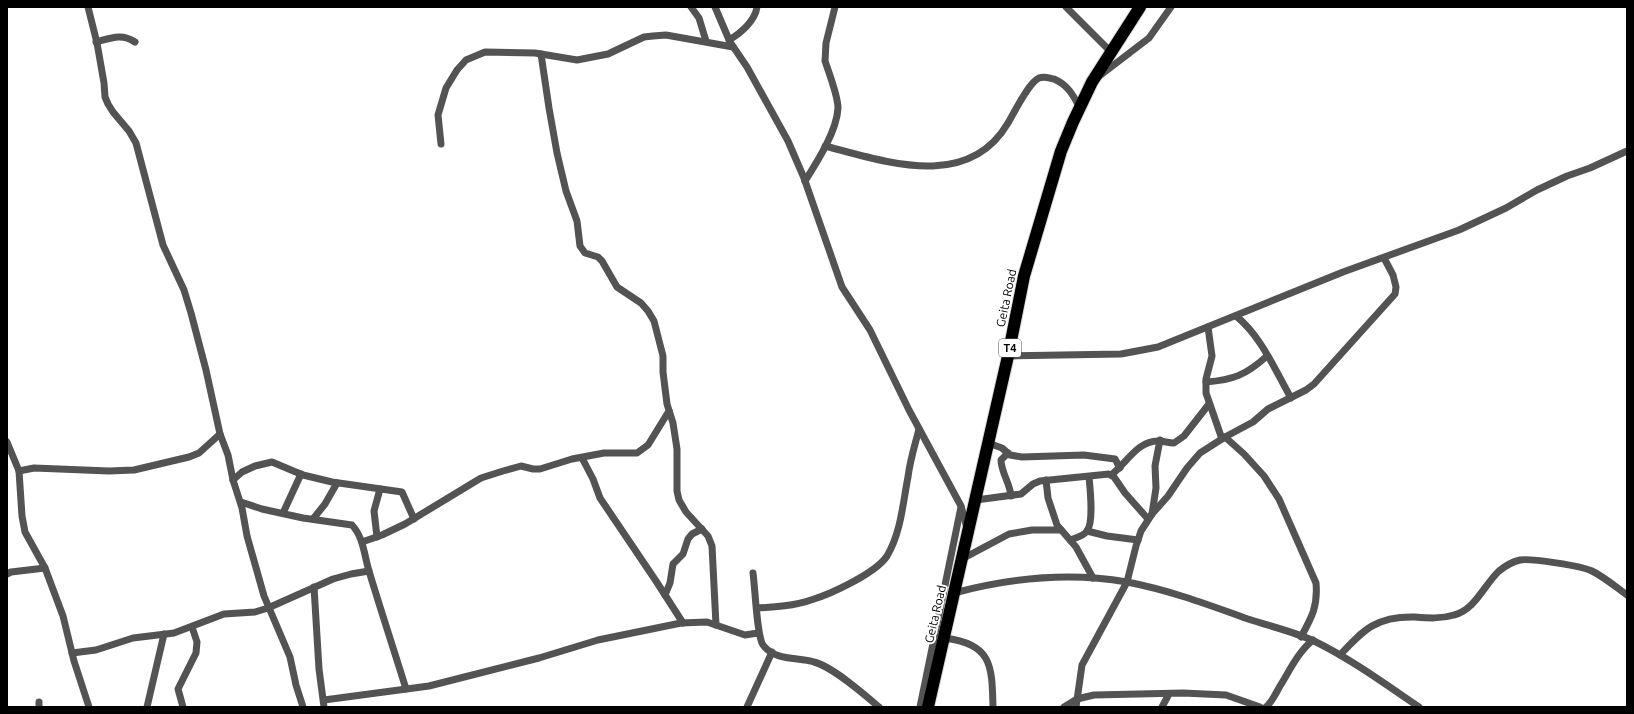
<svg xmlns="http://www.w3.org/2000/svg" width="1634" height="714" font-family="Ubuntu,sans-serif">
  <style>
    .lines { fill: none; stroke-linecap: round; stroke-linejoin: round }
    .highway-casing { stroke: #dbdbdb; stroke-width: 14 }
    .street { stroke: #535353; stroke-width: 7 }
    .highway { stroke: #000; stroke-width: 12 }
    .labels { text-anchor: middle; dominant-baseline: central; stroke-width: 4; stroke-linejoin: round; paint-order: stroke }
    .shield { fill: #fff; stroke: #4c4c4c; stroke-width: 1 }
    .shield-label { font-size: 11px; font-weight: bold; fill: #000 }
    .street-label { font-size: 12px; fill: #000; stroke: #fff }
  </style>
  <rect width="100%" height="100%" fill="#fff"/>
  <g class="lines">
    <g class="highway-casing">
      <path id="highway" d="M928,707L1008,356L1024,276L1061,151L1073,122L1092,82L1140,7"/>
    </g>
    <g class="street">
      <path d="M88,7L97,43L104,83L105,97L108,104L113,112L129,131L136,143L163,245L184,290L191,313L206,370L220,434L228,455L233,480L242,508L247,536L264,596L290,657L296,685L303,707"/>
      <path d="M691,7L699,18L706,41"/>
      <path d="M715,7L730,42L747,67L788,141L804,178L842,287L870,330L909,410L961,506L967,528"/>
      <path d="M1066,7L1110,51"/>
      <path d="M729,40C741,33 755,21 757,7"/>
      <path d="M96,42C111,38 122,33 135,42"/>
      <path d="M541,54L549,108L557,153L566,191L577,221L580,246L585,253L598,257L602,261L617,287L641,303L648,311L654,321L663,356V372L667,404L673,423L677,449V491L679,500L686,512L708,536L712,546L716,625"/>
      <path d="M1098,77L1149,38L1171,7"/>
      <path d="M441,144L438,115L446,88L457,70L466,60L485,52L535,53L577,60L608,54L644,37L653,36L666,35L733,47"/>
      <path d="M825,146C887,162 968,191 1008,123C1014,113 1029,82 1039,78C1044,76 1049,78 1054,79C1068,85 1073,95 1080,108"/>
      <path d="M805,181C817,162 837,131 838,108C838,96 829,73 825,61L826,43L835,7"/>
      <path d="M1236,316C1261,336 1275,370 1291,398"/>
      <path d="M1208,327L1212,356L1206,379V393L1222,439"/>
      <path d="M1008,356L1121,354L1158,347L1343,272L1459,230L1506,208L1537,190L1567,176L1590,168L1627,151"/>
      <path d="M1206,382C1233,380 1246,375 1267,356"/>
      <path d="M1225,437L1244,454L1264,476L1279,499L1316,583C1318,606 1312,617 1301,637"/>
      <path d="M7,442L19,471L22,516L25,532L45,568L63,616L74,661L89,707"/>
      <path d="M988,443L1002,448L1010,455L1022,457L1084,455L1115,459L1120,468"/>
      <path d="M1008,453L1001,460C1001,472 1010,483 1011,496"/>
      <path d="M582,458L593,479L600,498L656,581L683,623"/>
      <path d="M19,471L34,468L109,471L134,470L189,457L199,453L220,434"/>
      <path d="M1111,475C1127,463 1137,441 1158,441C1163,441 1169,443 1174,443L1184,436L1209,404"/>
      <path d="M233,480L242,472L255,466L272,462L303,475L332,482L402,492L414,519"/>
      <path d="M1046,480L1048,498L1057,525L1076,547L1093,578"/>
      <path d="M976,500L1021,494L1033,484L1040,481L1109,474L1114,477L1125,493L1148,519"/>
      <path d="M241,502L262,509L303,518L352,525C364,538 364,555 369,571C381,611 394,650 406,689"/>
      <path d="M283,513L301,474"/>
      <path d="M1152,514L1156,488L1155,466L1160,440"/>
      <path d="M313,519L325,504L337,483"/>
      <path d="M1087,531L1107,536L1138,540"/>
      <path d="M377,537L374,511L380,489"/>
      <path d="M1070,540C1075,538 1084,536 1087,531C1094,522 1090,488 1089,477"/>
      <path d="M362,542L382,535L405,524L481,478L503,471L521,466L533,469H540L572,459L604,453H637L648,445L669,411"/>
      <path d="M962,559L1009,534L1032,530H1061"/>
      <path d="M753,573C755,587 757,637 763,645C775,661 797,657 814,662C833,667 864,694 879,707"/>
      <path d="M7,574L11,572L45,568"/>
      <path d="M314,587L319,669L324,707"/>
      <path d="M954,593C1010,578 1069,572 1127,582C1169,590 1209,605 1248,619C1269,626 1295,632 1314,641C1351,659 1385,684 1419,707"/>
      <path d="M665,595L670,583L673,564L683,554L688,539L692,534L702,529"/>
      <path d="M757,608C775,607 794,606 811,600C831,594 876,573 887,556C901,533 903,502 908,477C910,460 915,445 919,429"/>
      <path d="M944,638C992,644 992,665 993,707"/>
      <path d="M72,653L96,650L133,638L174,633L224,614L255,612L268,608L333,579L351,574L369,571"/>
      <path d="M1340,655C1364,629 1377,616 1415,617C1428,618 1441,619 1454,615C1475,610 1484,585 1499,571C1505,566 1512,562 1520,560C1530,558 1582,566 1592,571C1604,577 1616,587 1627,595"/>
      <path d="M324,700L429,686L539,658L598,640L681,623L707,622L745,635L758,633"/>
      <path d="M39,702V707"/>
      <path d="M147,707L164,634"/>
      <path d="M183,707L178,689L196,653L197,642L192,627"/>
      <path d="M747,707L772,652"/>
      <path d="M920,707L961,507"/>
      <path d="M1064,707L1077,699L1094,695L1183,693L1226,695L1260,707"/>
      <path d="M1076,707L1082,665L1127,582L1136,546L1141,531L1152,514L1168,496L1187,468L1200,453L1225,437L1253,422L1268,409L1306,390L1314,384L1395,294L1396,287L1393,275L1384,258"/>
      <path d="M1162,707L1169,694"/>
      <path d="M1266,707C1272,702 1276,693 1280,686C1290,670 1298,652 1313,640"/>
    </g>
    <use href="#highway" class="highway"/>
  </g>
  <g class="labels">
    <rect class="shield" x="999" y="339" width="22" height="18" rx="3"/>
    <g class="shield-label">
      <text x="1010" y="348">T4</text>
    </g>
    <g class="street-label">
      <text transform="translate(1006 298) rotate(-78)">Geita Road</text>
      <text transform="translate(935 614) rotate(-77)">Geita Road</text>
    </g>
  </g>
  <rect width="1634" height="714" fill="none" stroke="#000000" stroke-width="16"/>
</svg>
